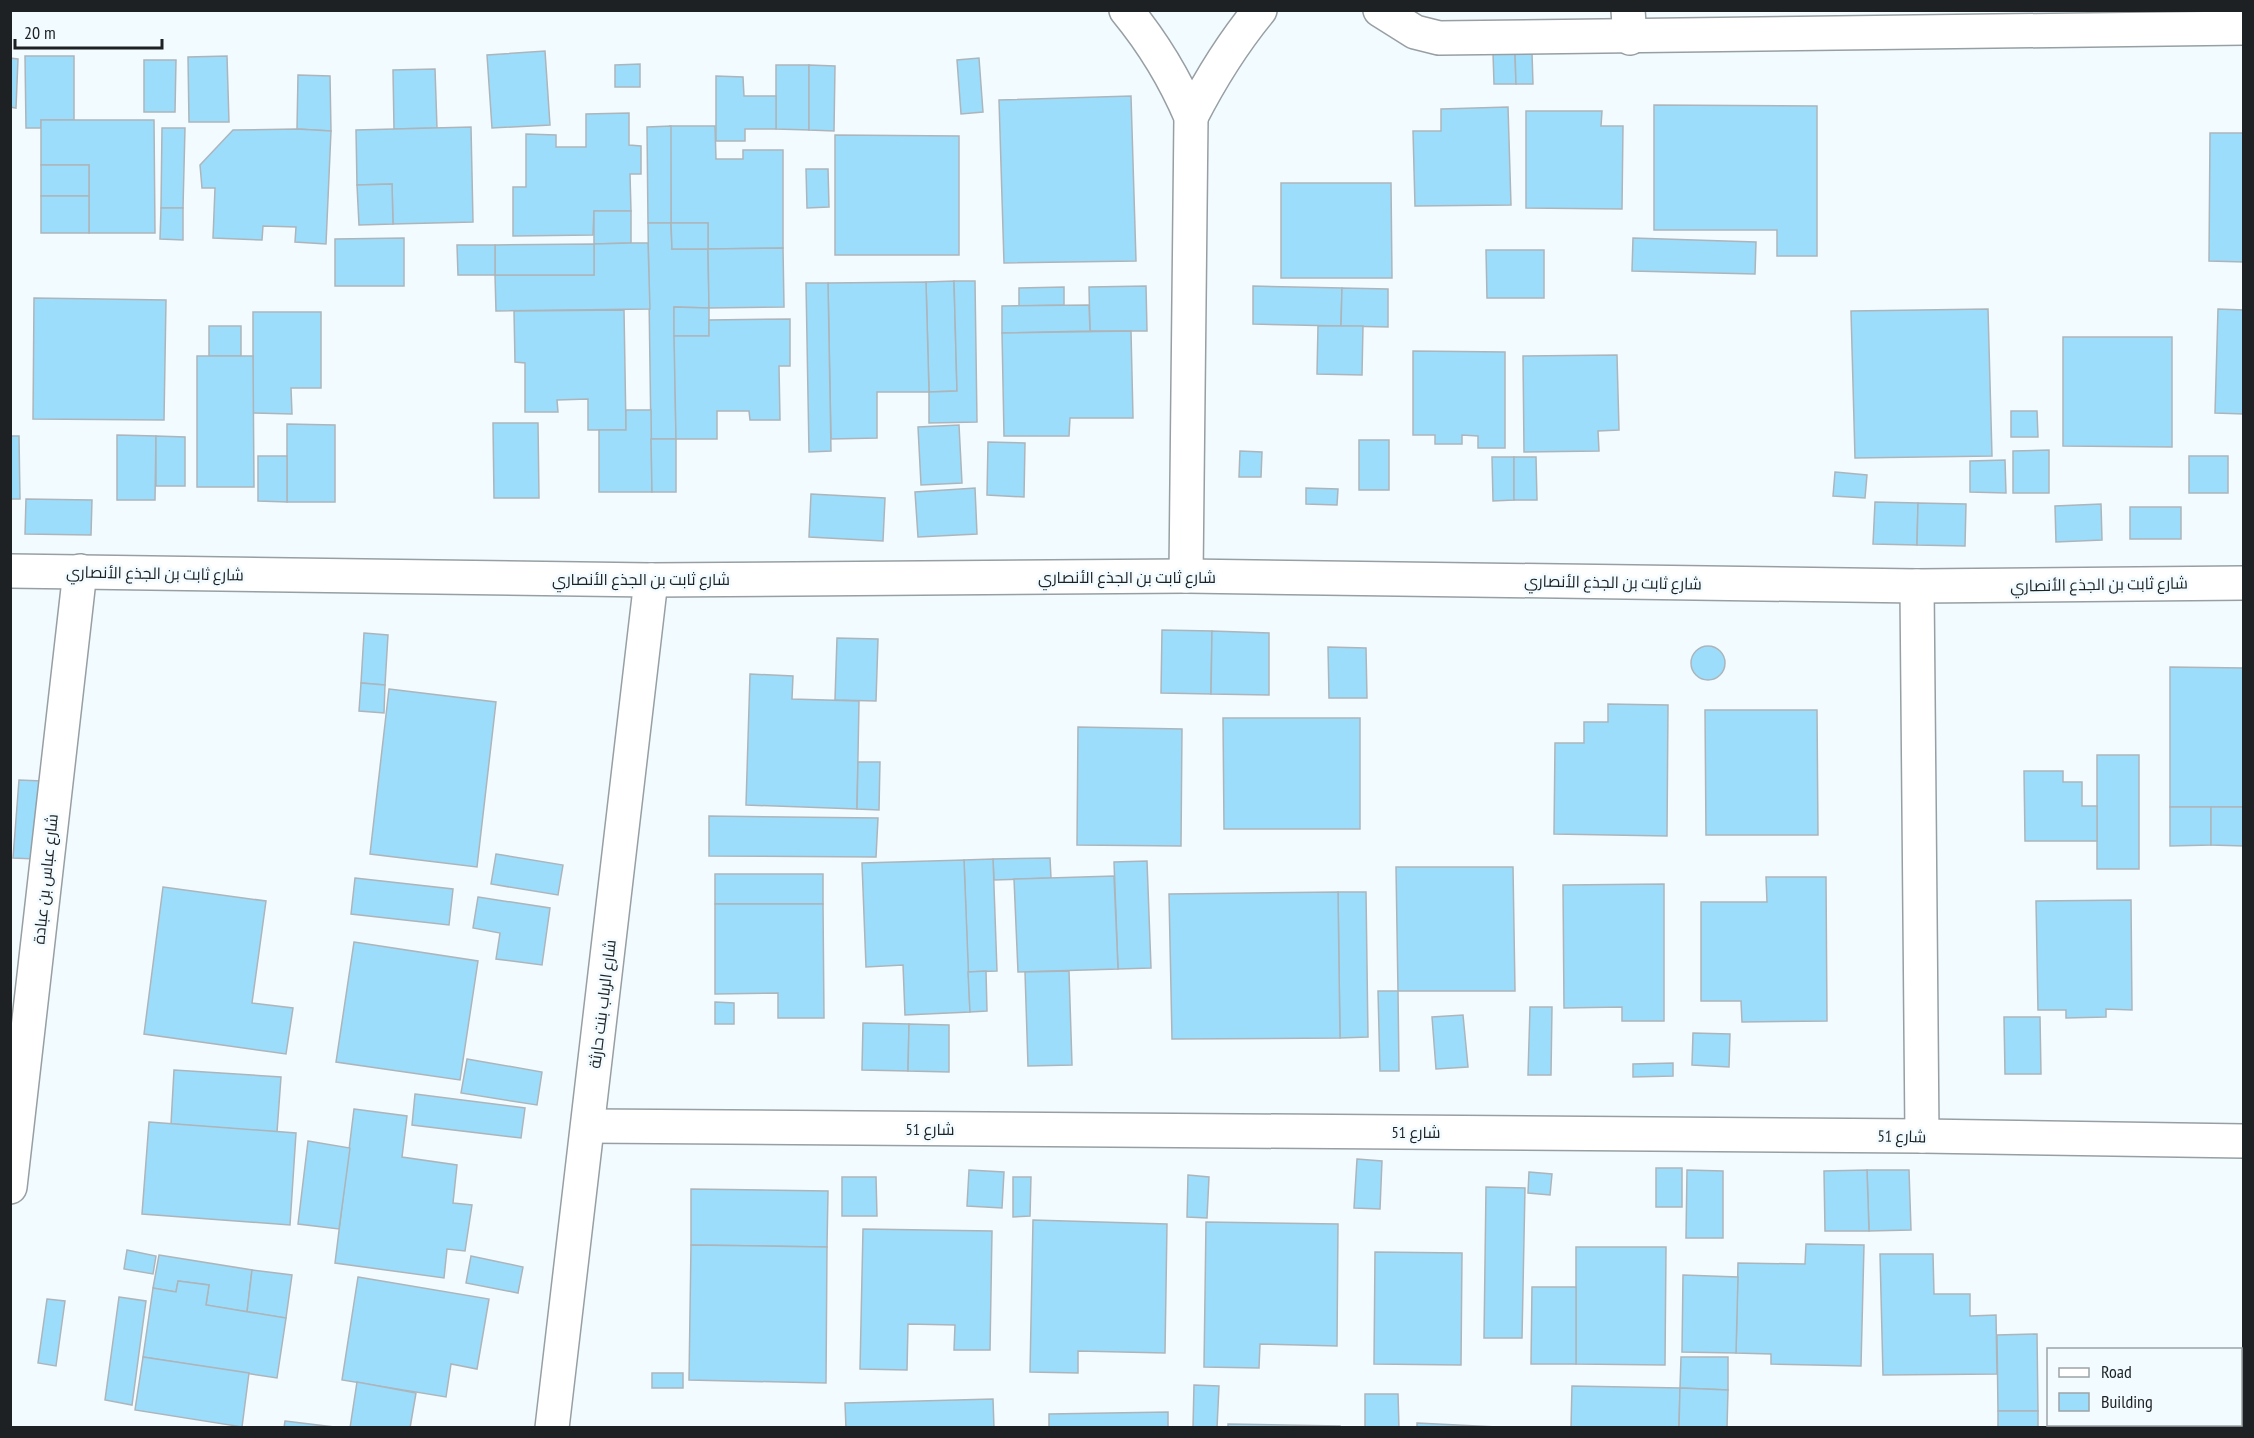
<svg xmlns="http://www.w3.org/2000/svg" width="2254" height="1438" font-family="'PT Sans Narrow',Cairo,sans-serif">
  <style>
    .building { fill: #9cddfb; stroke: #adb5ba; stroke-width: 1.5 }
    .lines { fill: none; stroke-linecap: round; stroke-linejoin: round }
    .street-casing { stroke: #979fa3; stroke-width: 36 }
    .secondary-casing { stroke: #979fa3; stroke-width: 36 }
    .street { stroke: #fff; stroke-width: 33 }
    .secondary { stroke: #fff; stroke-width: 33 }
    .labels { text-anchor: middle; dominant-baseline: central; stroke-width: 5; stroke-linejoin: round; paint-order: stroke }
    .street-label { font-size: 16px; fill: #1e2123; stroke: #f2fbff }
  </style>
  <rect width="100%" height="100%" fill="#f2fbff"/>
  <g class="building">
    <path d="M545,51L550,125L492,128L487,55Z"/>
    <path d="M1493,53H1515L1516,84H1494Z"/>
    <path d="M1515,53H1532L1533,84H1516Z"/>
    <path d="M25,56H74V120H41V128H26Z"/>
    <path d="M227,56L229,122H189L188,57Z"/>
    <path d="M10,58L18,59L16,108L10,107Z"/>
    <path d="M979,58L983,112L961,114L957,60Z"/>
    <path d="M144,60H176L175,112H144Z"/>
    <path d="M640,64V87H615V65Z"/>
    <path d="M776,65H809V130L776,129Z"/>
    <path d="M809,65L835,66L834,131L809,130Z"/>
    <path d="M435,69L437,128L394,129L393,70Z"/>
    <path d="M298,75L330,76L331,131L297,129Z"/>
    <path d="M716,76L743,77L744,96H776V129H745V141H716Z"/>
    <path d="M1131,96L1136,261L1004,263L999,100Z"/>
    <path d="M1654,105L1817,106V256H1777V230H1654Z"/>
    <path d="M1508,107L1511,205L1415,206L1413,131H1441V109Z"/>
    <path d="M1526,111H1602L1601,126H1623L1622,209L1526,208Z"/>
    <path d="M629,113V145L641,146V174H630L631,211H594L593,235L513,236V187H526V134L556,135V147H586V114Z"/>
    <path d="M41,120H154L155,233H89V165H41Z"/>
    <path d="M670,126H715L716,159H743V150H783V248L708,249V223H671Z"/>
    <path d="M671,126V223H648L647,127Z"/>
    <path d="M471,127L473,222L393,224L392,184L357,185L356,130Z"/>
    <path d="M162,128H185L183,208H161Z"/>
    <path d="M297,129L331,131L326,244L295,242L296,227L263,226L262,240L213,238L215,188H202L200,165L233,130Z"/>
    <path d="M2210,133H2244V262L2209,261Z"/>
    <path d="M835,135L959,136V255H835Z"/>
    <rect x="41" y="165" width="48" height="31"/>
    <path d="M806,169H828L829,207L807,208Z"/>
    <path d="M1281,183H1391L1392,278H1281Z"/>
    <path d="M392,184L393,224L359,225L357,185Z"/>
    <rect x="41" y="196" width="48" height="37"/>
    <path d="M161,208H183V240L160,239Z"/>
    <path d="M594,211H631V243L594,244Z"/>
    <path d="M648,223H671L672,249H708L709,308L674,307L676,439H651Z"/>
    <path d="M671,223H708V249H672Z"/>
    <path d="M404,238V286H335V239Z"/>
    <path d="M1633,238L1756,242L1755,274L1632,271Z"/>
    <path d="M631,243H648L650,309L496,311L495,275H594V244Z"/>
    <path d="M594,244V275H495V245Z"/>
    <path d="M457,245H495V275H458Z"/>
    <path d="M783,248L784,307L709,308L708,249Z"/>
    <path d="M1486,250H1544V298H1487Z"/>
    <path d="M954,281L957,391L929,392L926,282Z"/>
    <path d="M954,281H975L977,422L929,423V392L957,391Z"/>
    <path d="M926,282L929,392H877V438L831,439L828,283Z"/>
    <path d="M806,283H828L831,451L809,452Z"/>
    <path d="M1146,286L1147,331H1090L1089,287Z"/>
    <path d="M1253,286L1342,288L1341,326L1253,324Z"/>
    <path d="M1064,287V305L1019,306V288Z"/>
    <path d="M1342,288L1388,289V327L1341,326Z"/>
    <path d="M34,298L166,300L164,420L33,419Z"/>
    <path d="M1089,305L1090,331L1002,333V306Z"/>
    <path d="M674,307L709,308V336H674Z"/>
    <path d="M1988,309L1992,456L1855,458L1851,311Z"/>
    <path d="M2218,309L2244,310V414L2215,413Z"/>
    <path d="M624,310L626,430H588V399L557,400L558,412H525V363L515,362L514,311Z"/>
    <path d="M253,312H321V388H291L292,414L253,413Z"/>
    <path d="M790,319V366H779L780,420H750L749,411H717V439H676L674,336H709V320Z"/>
    <rect x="209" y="326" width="32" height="30"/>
    <path d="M1318,326H1363L1362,375L1317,374Z"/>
    <path d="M1131,331L1133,418H1070L1069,436H1004L1002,333Z"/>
    <path d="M2063,337H2172V447L2063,446Z"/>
    <path d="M1413,351L1505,352V448H1478V436L1462,435V444H1435V435H1413Z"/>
    <path d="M1617,355L1619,430L1598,431L1599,451L1524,452L1523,356Z"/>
    <path d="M197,356H253L254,487H197Z"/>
    <path d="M626,410H651L652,492H599V430H626Z"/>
    <path d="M2011,411H2037L2038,437H2011Z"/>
    <path d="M493,423H538L539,498H494Z"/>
    <path d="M287,424L335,425V502H287Z"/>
    <path d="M959,425L962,483L921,485L918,427Z"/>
    <path d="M117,435L156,436L155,500H117Z"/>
    <path d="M10,436H19L20,499H10Z"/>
    <path d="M156,436L185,437V486H156Z"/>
    <path d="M651,439H676V492H652Z"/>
    <rect x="1359" y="440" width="30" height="50"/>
    <path d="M988,442L1025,443L1024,497L987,495Z"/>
    <path d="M2049,450V493H2013V451Z"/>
    <path d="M1240,451L1262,452L1261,477H1239Z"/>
    <path d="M258,456H287V502L258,501Z"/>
    <rect x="2189" y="456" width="39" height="37"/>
    <path d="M1492,457H1514V500L1493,501Z"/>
    <path d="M1514,457H1536L1537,500H1514Z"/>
    <path d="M2005,460L2006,493L1970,492V461Z"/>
    <path d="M1835,472L1867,475L1865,498L1833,496Z"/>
    <path d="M975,488L977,534L918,537L915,492Z"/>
    <path d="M1306,488L1338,489L1337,505L1306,504Z"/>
    <path d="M811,494L885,498L883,541L809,537Z"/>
    <path d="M26,499L92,500L91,535L25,534Z"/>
    <path d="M1875,502L1918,503L1917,545L1873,544Z"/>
    <path d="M1918,503L1966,504L1965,546L1917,545Z"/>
    <path d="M2101,504L2102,540L2056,542L2055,506Z"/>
    <rect x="2130" y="507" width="51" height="32"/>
    <path d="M1162,630L1212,631L1211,694L1161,693Z"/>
    <path d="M1212,631L1269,633V695L1211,694Z"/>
    <path d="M364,633L388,635L385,685L361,683Z"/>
    <path d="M837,638L878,639L876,701L835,700Z"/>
    <circle cx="1708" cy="663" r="17"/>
    <path d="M1328,647L1366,648L1367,698H1329Z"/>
    <path d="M2170,667L2244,668V807H2170Z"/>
    <path d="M750,674L793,676L792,699L859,701L857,809L746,805Z"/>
    <path d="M361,683L385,685L384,713L359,711Z"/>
    <path d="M389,689L496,702L477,867L370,854Z"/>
    <path d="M1608,704L1668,705L1667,836L1554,834L1555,743H1584V722H1608Z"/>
    <path d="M1705,710H1817L1818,835H1706Z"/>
    <path d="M1223,718H1360V829H1224Z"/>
    <path d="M1078,727L1182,729L1181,846L1077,845Z"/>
    <rect x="2097" y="755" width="42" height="114"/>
    <path d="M858,762H880L879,810L857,809Z"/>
    <path d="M2024,771H2063V782H2082V806H2097V841H2025Z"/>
    <path d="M19,780L42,781L35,859L13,858Z"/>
    <path d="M2170,807H2211V845L2170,846Z"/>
    <path d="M2211,807H2244V846L2211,845Z"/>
    <path d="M709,816L878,818L876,857L709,856Z"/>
    <path d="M496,854L563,865L558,895L491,884Z"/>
    <path d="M1050,858L1051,878L994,880L993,859Z"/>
    <path d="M993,859L997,971L968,972L964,860Z"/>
    <path d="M964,860L970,1012L905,1015L903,965L866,967L862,863Z"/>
    <path d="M1147,861L1151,968L1118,969L1114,862Z"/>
    <path d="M1396,867H1513L1515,991H1398Z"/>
    <rect x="715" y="874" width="108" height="30"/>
    <path d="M1114,876L1118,969L1018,972L1014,879Z"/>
    <path d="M1766,877H1826L1827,1021L1742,1022L1741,1001H1701V902H1767Z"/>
    <path d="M355,878L453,889L449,925L351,914Z"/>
    <path d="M1664,884V1021H1622V1007L1564,1008L1563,885Z"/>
    <path d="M163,887L266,901L252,1003L293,1008L286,1054L144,1034Z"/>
    <path d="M1338,892H1366L1368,1037L1340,1038Z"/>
    <path d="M1338,892L1340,1038L1172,1039L1169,894Z"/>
    <path d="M478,897L550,908L542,965L496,959L500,933L473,928Z"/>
    <path d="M2131,900L2132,1010L2106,1009V1017L2066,1018V1010H2038L2036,901Z"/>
    <path d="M715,904H823L824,1018H778V993L715,994Z"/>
    <path d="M354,942L478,961L460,1080L336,1062Z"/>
    <path d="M986,971L987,1011L970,1012L968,972Z"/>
    <path d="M1069,971L1072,1065L1028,1066L1025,972Z"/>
    <path d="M1378,991H1398L1399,1071H1380Z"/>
    <path d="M715,1002L734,1003V1024H715Z"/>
    <path d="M1530,1007H1552L1551,1075H1528Z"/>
    <path d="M1463,1015L1468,1067L1436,1069L1432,1017Z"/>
    <path d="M2004,1017H2040L2041,1074H2005Z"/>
    <path d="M863,1023L909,1024L908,1071L862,1070Z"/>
    <path d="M909,1024L949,1025V1072L908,1071Z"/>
    <path d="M1693,1033L1730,1034L1729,1067L1692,1065Z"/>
    <path d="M467,1059L542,1072L537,1105L461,1093Z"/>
    <path d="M1673,1063V1076L1633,1077V1064Z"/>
    <path d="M174,1070L281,1077L277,1132L171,1124Z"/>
    <path d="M415,1094L525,1108L521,1138L412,1125Z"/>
    <path d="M354,1109L407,1116L402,1157L457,1165L453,1203L472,1205L465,1251L447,1249L444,1278L335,1263Z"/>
    <path d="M149,1122L296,1133L290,1225L142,1214Z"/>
    <path d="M308,1141L350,1148L339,1229L298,1224Z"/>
    <path d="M1357,1159L1382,1161L1380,1209L1354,1208Z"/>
    <rect x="1656" y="1168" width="26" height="39"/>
    <path d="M969,1170L1004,1172L1002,1208L967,1206Z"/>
    <path d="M1687,1170L1723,1171V1238H1686Z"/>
    <path d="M1867,1170H1909L1911,1230L1869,1231Z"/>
    <path d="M1867,1170L1869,1231H1825L1824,1171Z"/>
    <path d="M1529,1172L1552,1174L1550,1195L1528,1193Z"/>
    <path d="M1188,1175L1209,1177L1207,1218L1187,1217Z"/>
    <path d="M842,1177H876L877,1216H842Z"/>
    <path d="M1013,1177H1031L1030,1216L1013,1217Z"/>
    <path d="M1486,1187L1525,1188L1522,1338H1484Z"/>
    <path d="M691,1189L828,1191L827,1247L691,1245Z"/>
    <path d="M1033,1220L1167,1224L1165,1353L1078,1351V1373L1030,1372Z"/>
    <path d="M1206,1222L1338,1224L1337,1346L1260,1344L1259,1368L1204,1367Z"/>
    <path d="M863,1229L992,1231L990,1350H954L955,1325L908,1324L907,1370L860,1369Z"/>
    <path d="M1806,1244L1864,1245L1861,1366L1771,1364V1354L1736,1353L1738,1263L1805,1264Z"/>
    <path d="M691,1245L827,1247L826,1383L689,1380Z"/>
    <path d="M1576,1247H1666L1665,1365L1576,1364Z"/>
    <path d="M127,1250L156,1256L153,1274L124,1269Z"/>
    <path d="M1375,1252L1462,1253L1461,1365L1374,1364Z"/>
    <path d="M1880,1254H1933L1934,1294H1970V1316L1996,1315L1997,1374L1883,1375Z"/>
    <path d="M159,1255L252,1270L247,1312L206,1305L209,1285L178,1281L176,1292L153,1288Z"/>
    <path d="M471,1256L523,1267L518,1293L466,1283Z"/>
    <path d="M252,1270L292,1275L286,1318L247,1312Z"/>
    <path d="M1683,1275L1738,1277L1736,1353L1682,1352Z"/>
    <path d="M358,1277L489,1299L477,1369L451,1364L446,1397L342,1380Z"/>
    <path d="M178,1281L209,1285L206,1305L286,1318L277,1378L143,1357L153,1288L176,1292Z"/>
    <path d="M1532,1287H1576V1364H1531Z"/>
    <path d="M119,1297L146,1301L132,1405L105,1400Z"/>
    <path d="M47,1299L65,1301L56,1366L38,1363Z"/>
    <path d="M2037,1334L2038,1411H1998L1997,1335Z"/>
    <path d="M143,1357L249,1373L242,1427L135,1410Z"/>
    <path d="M1681,1357H1728V1390L1680,1388Z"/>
    <rect x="652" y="1373" width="31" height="15"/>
    <path d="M357,1382L416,1393L410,1428H350Z"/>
    <path d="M1194,1385L1219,1386L1217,1428L1193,1427Z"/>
    <path d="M1572,1386L1680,1388L1679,1428H1571Z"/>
    <path d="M1680,1388L1728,1390L1727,1428H1679Z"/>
    <path d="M1365,1394H1398L1399,1428H1365Z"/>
    <path d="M993,1399L994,1428H846L845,1403Z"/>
    <rect x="1998" y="1411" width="40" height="17"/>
    <path d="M1168,1412V1428H1049V1414Z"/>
    <path d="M285,1421L334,1427V1428H284Z"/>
    <path d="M1417,1423L1518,1428H1417Z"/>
    <path d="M1228,1424L1340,1426V1428H1228Z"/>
  </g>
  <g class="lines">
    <g class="street-casing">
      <g id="street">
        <path d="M1126,10C1154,44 1174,77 1191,117L1186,576"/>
        <path d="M1380,10L1415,32L1439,38L2244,28"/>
        <path d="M1191,117C1211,78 1232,44 1260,10"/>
        <path d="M10,571L651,580L1186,576L1917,586L2244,583"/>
        <path d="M1917,586L1922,1136"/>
        <path d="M588,1126L1922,1136L2244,1141"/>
        <path d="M10,1187L80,571"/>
        <path d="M552,1428L651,580"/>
      </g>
    </g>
    <g class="secondary-casing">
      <path id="secondary" d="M1628,10L1630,38"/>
    </g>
    <use href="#street" class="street"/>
    <use href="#secondary" class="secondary"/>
  </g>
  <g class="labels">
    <g class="street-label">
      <text transform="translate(155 573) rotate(1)">شارع ثابت بن الجذع الأنصاري</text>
      <text x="1127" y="577">شارع ثابت بن الجذع الأنصاري</text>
      <text x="641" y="579">شارع ثابت بن الجذع الأنصاري</text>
      <text transform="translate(1613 582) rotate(1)">شارع ثابت بن الجذع الأنصاري</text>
      <text transform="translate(2099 584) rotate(-1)">شارع ثابت بن الجذع الأنصاري</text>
      <text transform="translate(45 879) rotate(-84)">شارع عباس بن عبادة</text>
      <text transform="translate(602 1004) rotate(-83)">شارع الرباب بنت حارثة</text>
      <text x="930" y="1129">شارع 51</text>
      <text x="1416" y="1132">شارع 51</text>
      <text transform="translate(1902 1136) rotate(1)">شارع 51</text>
    </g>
  </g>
  <rect width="2254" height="1438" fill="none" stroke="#1e2123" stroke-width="24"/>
  <rect x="2047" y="1348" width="195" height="78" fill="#f2fbff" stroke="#9da4a7" stroke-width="1.5"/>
  <rect x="2059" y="1368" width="30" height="9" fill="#ffffff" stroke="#9da4a7" stroke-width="1.5"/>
  <text x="2101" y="1378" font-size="18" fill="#1e2123">Road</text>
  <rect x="2059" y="1393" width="30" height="18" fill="#9cddfb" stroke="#9da4a7" stroke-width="1.5"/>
  <text x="2101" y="1408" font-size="18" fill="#1e2123">Building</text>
  <path d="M15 39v9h147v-9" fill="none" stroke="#1e2123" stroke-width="3"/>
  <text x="24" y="39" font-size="18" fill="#1e2123" stroke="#f2fbff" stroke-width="4.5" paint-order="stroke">20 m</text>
</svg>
